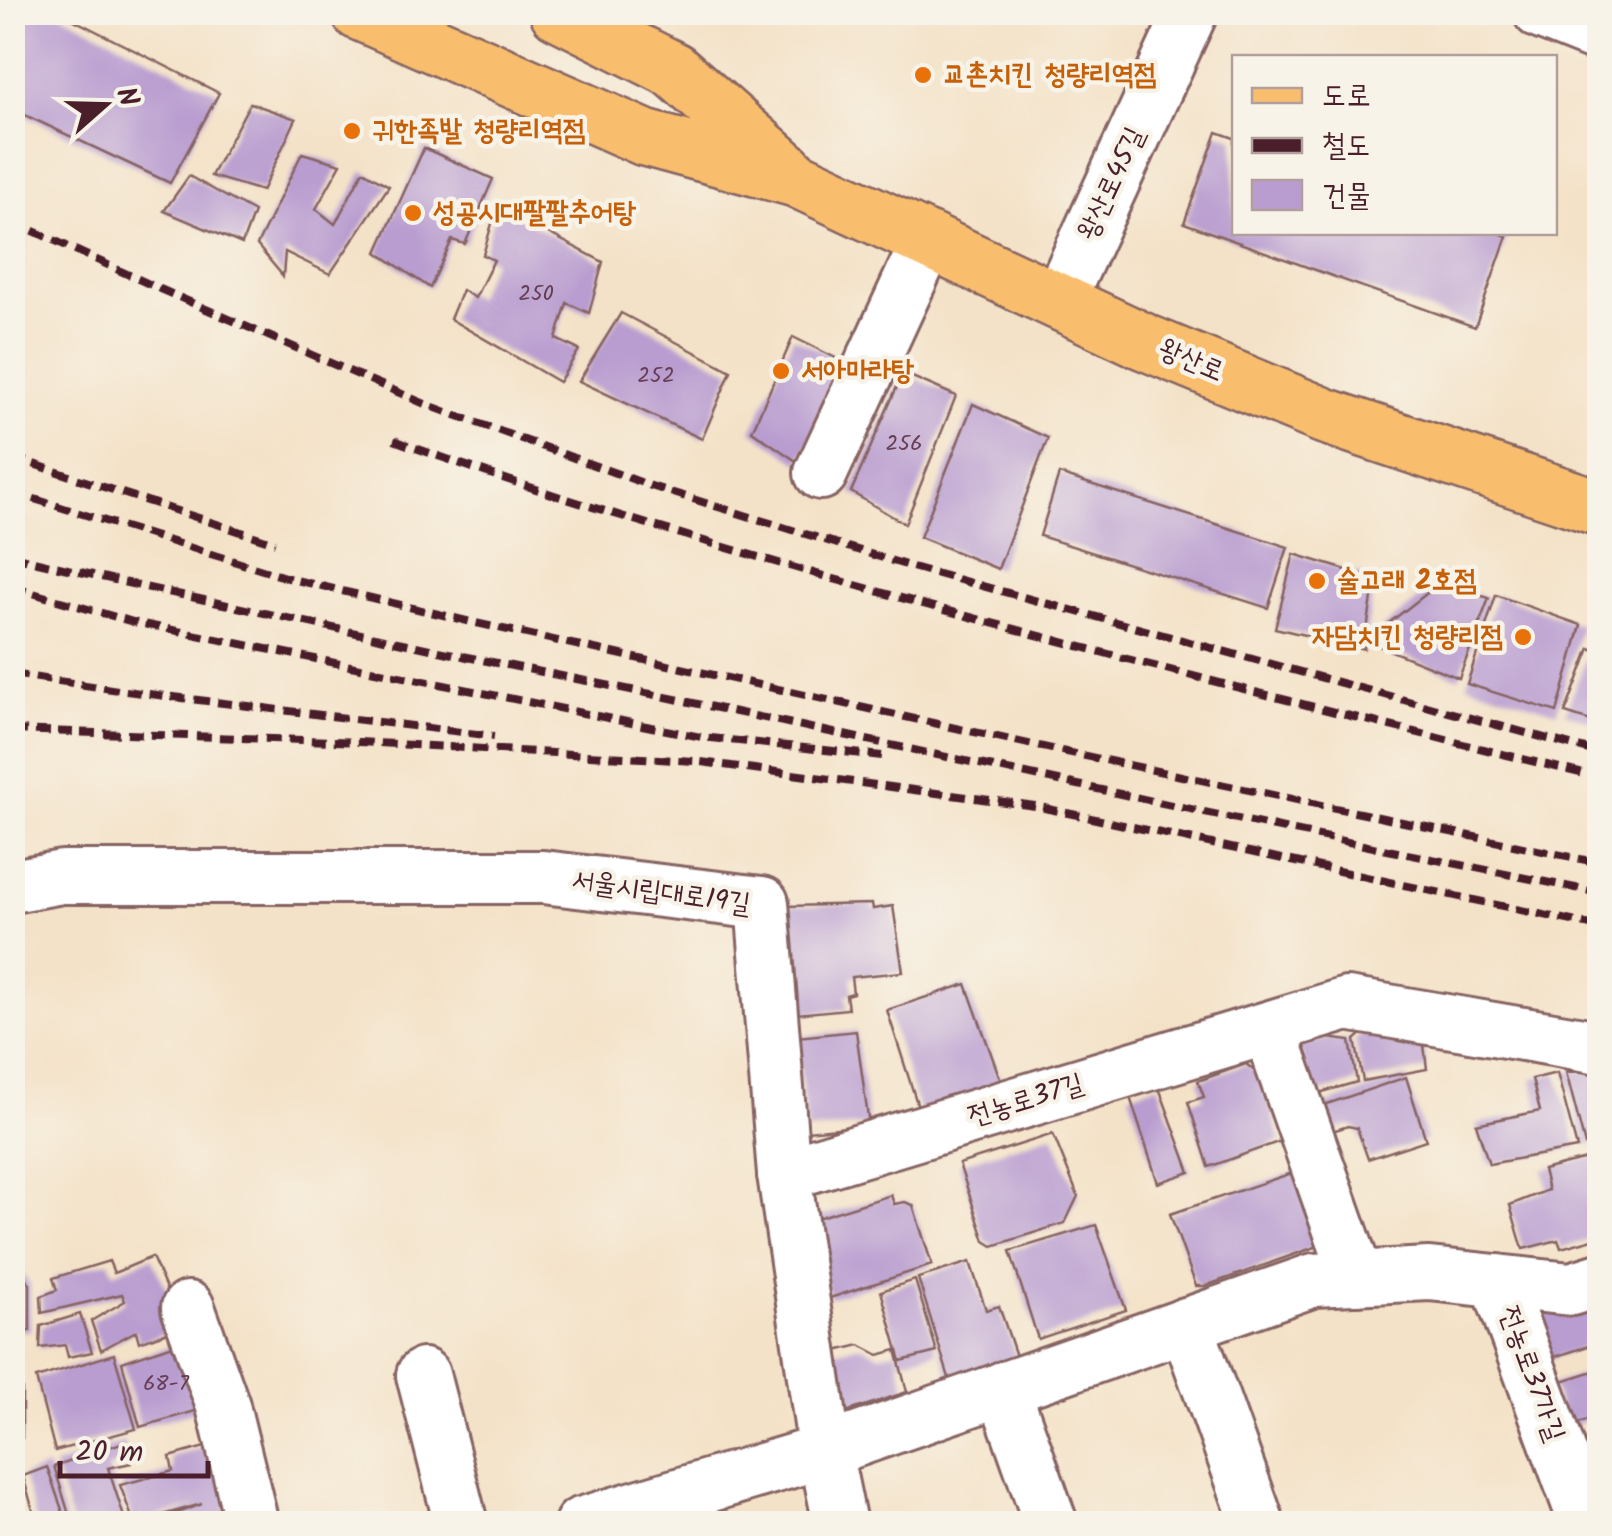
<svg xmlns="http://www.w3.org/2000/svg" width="1612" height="1536" font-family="Kalam,'Poor Story',sans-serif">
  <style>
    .building { fill: #b99dd0 }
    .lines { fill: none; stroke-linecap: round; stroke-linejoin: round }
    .minor-casing { stroke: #866362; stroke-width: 58 }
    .major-casing { stroke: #866362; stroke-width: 60 }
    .minor { stroke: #fff; stroke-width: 52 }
    .major { stroke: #f9be6d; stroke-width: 55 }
    .rail { stroke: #4a1f2b; stroke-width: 8; stroke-dasharray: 15 8; stroke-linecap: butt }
    .food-dot { fill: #e8710a; stroke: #f7f3e8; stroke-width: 4 }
    .labels { text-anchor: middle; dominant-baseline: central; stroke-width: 9; stroke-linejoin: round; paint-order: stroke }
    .number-label { font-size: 22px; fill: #663e54 }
    .food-label { font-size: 28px; font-weight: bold; fill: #c56008; stroke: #f7f3e8; text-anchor: start }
    .street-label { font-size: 28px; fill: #4a1f2b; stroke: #f7f3e8 }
  </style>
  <rect width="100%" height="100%" fill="#f7f3e8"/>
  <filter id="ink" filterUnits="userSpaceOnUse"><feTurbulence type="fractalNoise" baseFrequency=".01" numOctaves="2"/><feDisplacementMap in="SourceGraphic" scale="20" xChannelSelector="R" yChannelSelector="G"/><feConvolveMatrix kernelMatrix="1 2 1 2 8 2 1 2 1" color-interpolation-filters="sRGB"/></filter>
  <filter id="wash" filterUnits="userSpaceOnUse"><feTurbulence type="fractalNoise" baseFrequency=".0048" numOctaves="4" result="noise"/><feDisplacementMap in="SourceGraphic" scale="40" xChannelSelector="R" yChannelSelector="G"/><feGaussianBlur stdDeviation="2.25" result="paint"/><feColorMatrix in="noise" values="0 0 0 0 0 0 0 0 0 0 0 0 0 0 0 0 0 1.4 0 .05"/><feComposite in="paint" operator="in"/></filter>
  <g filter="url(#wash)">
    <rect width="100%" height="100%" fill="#f4e2c8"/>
    <g id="blocks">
      <g class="building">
        <path d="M23,12H58L219,93L170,183L12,109V40Z"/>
        <path d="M250,103L296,119L262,191L211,176Z"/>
        <path d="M1217,132L1234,138V232H1497L1507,236L1475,327L1184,223Z"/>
        <path d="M424,148L493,179L465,244L452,240L430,288L377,252Z"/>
        <path d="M302,153L341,164L316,209L335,224L363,171L389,186L330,274L285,252L283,276L257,245Z"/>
        <path d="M189,176L254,212L242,244L164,211Z"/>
        <path d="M497,206L603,262L589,313L567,303L556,339L579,350L559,382L450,319L462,290L475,298L494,260L483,255Z"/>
        <path d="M621,313L731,371L702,439L579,381Z"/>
        <path d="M793,337L852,366L799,463L752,431Z"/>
        <path d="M903,373L956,396L905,524L851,492Z"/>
        <path d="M973,404L1048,438L998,569L920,537Z"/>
        <path d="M1059,474L1288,547L1268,608L1040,536Z"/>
        <path d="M1294,554L1375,579L1364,649L1275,628Z"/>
        <path d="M1440,583L1489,598L1459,678L1366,641Z"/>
        <path d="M1496,595L1581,625L1557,712L1467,684Z"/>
        <path d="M1590,648L1600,652V724L1565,713Z"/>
        <path d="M872,904L873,909L893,906L903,972L851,977L853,993L846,995L848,1009L797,1014L787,906Z"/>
        <path d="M966,984L1003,1087L921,1116L887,1010Z"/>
        <path d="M856,1031L869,1125L807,1131L796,1037Z"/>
        <path d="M1365,1031L1423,1037L1427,1069L1363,1081L1355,1040Z"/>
        <path d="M1328,1038L1350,1041L1357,1082L1312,1095L1299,1046Z"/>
        <path d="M1246,1064L1259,1074L1281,1141L1209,1167L1188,1102L1204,1097L1198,1081Z"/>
        <path d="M1600,1071V1142L1585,1145L1566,1072Z"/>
        <path d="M1557,1073L1577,1148L1489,1164L1476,1124L1540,1111L1532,1079Z"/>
        <path d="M1406,1077L1426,1140L1368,1159L1357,1128L1348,1126L1329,1132L1318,1107Z"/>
        <path d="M1158,1085L1190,1172L1158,1183L1129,1094Z"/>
        <path d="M1053,1134L1078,1196L1065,1223L993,1246L985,1241L959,1164Z"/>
        <path d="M1594,1157L1600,1177V1237L1561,1248L1558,1240L1523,1249L1510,1205L1548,1190L1543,1170Z"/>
        <path d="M1298,1171L1324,1244L1205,1286H1196L1170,1214Z"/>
        <path d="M891,1195L894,1204L905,1202L913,1205L932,1265L830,1298L807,1221Z"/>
        <path d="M1096,1225L1126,1310L1038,1339L1010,1251Z"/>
        <path d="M152,1257L183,1327L139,1342L136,1331L101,1350L91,1321L125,1301L122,1294L42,1313L41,1296L57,1290L53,1278L109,1261L114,1273Z"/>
        <path d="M12,1261L30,1284V1331L12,1330Z"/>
        <path d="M970,1262L986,1310L999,1306L1017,1359L950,1381L918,1278Z"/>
        <path d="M915,1280L937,1352L901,1361L881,1291Z"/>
        <path d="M1596,1296L1600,1308V1342L1543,1361L1529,1318Z"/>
        <path d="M80,1314L92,1352L68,1357L65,1345L40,1348L41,1326Z"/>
        <path d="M188,1340L213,1406L140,1427L122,1362Z"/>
        <path d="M860,1345L879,1355L896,1350L907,1392L843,1413L828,1353Z"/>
        <path d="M114,1354L136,1429L55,1451L36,1378Z"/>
        <path d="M1600,1369V1416L1566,1427L1552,1384Z"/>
        <path d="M22,1389V1438L12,1439V1390Z"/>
        <path d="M1600,1438V1485L1574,1447Z"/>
        <path d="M124,1442L131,1463L108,1468L125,1520L115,1524H72L54,1466Z"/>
        <path d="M215,1444L231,1524H148L202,1504L134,1523L120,1485L173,1471L170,1457Z"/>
        <path d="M47,1467L67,1524H37L23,1476Z"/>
      </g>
    </g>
  </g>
  <g filter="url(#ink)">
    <use href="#blocks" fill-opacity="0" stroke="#866362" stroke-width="2.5"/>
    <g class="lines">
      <g class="minor-casing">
        <g id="minor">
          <path d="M1540,12L1600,36"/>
          <path d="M1058,302L1191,12"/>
          <path d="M821,473L928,241"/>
          <path d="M12,886L62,877H543L762,903L784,1174L825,1451L840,1524"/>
          <path d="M1269,1028L1357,1278"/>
          <path d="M784,1174L1347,1004L1600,1047"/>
          <path d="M1497,1281L1586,1524"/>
          <path d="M188,1308L223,1406L252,1524"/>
          <path d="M1186,1324L1258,1524"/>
          <path d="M423,1375L461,1524"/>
          <path d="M1003,1388L1051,1524"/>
          <path d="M581,1524L825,1451L1314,1280L1429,1274L1571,1289L1600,1280"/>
        </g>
      </g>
      <g class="major-casing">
        <g id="major">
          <path d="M359,12L645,138L796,179L1145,342L1325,416L1600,508"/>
          <path d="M558,12L674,70L787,170"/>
        </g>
      </g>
      <use href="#minor" class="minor"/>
      <use href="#major" class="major"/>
      <g class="rail">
        <path d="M12,221L160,289L425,404L654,487L912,567L1600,753"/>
        <path d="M394,440C524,488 656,527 789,566C1057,644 1329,711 1600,778"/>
        <path d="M12,457L275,543"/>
        <path d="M12,492L288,578L476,623L1052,749L1600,863"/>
        <path d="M12,556L140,586L467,657L661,696L1289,830L1600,893"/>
        <path d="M12,587L133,622L701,737L882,756"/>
        <path d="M12,674L125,691L494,736"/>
        <path d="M12,730L360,742L694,761L1035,806L1600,927"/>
      </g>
    </g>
  </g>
  <g class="food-dot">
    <circle cx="923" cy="75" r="10"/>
    <circle cx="352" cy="131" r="10"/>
    <circle cx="413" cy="213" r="10"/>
    <circle cx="781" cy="371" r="10"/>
    <circle cx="1317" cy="581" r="10"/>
    <circle cx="1523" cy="637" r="10"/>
  </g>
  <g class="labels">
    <g class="number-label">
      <text x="536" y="294">250</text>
      <text x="656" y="376">252</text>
      <text x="904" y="444">256</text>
      <text x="166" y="1384">68-7</text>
    </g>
    <g class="food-label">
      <text x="943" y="75">교촌치킨 청량리역점</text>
      <text x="372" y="131">귀한족발 청량리역점</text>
      <text x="433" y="213">성공시대팔팔추어탕</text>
      <text x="801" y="371">서아마라탕</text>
      <text x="1337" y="581">술고래 2호점</text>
      <text x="1503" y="637" text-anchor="end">자담치킨 청량리점</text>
    </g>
    <g class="street-label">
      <text transform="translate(1112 184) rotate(-65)">왕산로45길</text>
      <text transform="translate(1191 361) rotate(23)">왕산로</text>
      <text transform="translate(661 893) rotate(8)">서울시립대로19길</text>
      <text transform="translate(1026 1101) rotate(-17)">전농로37길</text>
      <text transform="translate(1531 1374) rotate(70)">전농로37가길</text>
    </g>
  </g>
  <rect width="1612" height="1536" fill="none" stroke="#f7f3e8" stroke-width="50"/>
  <rect x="1232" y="55" width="325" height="180" fill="#f7f3e8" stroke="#b29e9c" stroke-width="2.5"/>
  <rect x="1252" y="88" width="50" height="15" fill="#f9be6d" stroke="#b29e9c" stroke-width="2.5"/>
  <text x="1322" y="105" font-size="30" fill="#4a1f2b">도로</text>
  <rect x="1252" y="138" width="50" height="15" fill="#4a1f2b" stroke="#b29e9c" stroke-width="2.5"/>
  <text x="1322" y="155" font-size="30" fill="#4a1f2b">철도</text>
  <rect x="1252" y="180" width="50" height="30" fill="#b99dd0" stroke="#b29e9c" stroke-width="2.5"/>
  <text x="1322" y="205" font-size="30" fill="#4a1f2b">건물</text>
  <g transform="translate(105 105) rotate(70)" stroke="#f7f3e8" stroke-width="8" paint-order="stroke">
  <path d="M0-8L18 38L0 25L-18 38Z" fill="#4a1f2b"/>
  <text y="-15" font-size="28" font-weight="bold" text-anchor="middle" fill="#4a1f2b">N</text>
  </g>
  <path d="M60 1461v15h148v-15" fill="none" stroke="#4a1f2b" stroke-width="5"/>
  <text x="75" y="1461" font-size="30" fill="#4a1f2b" stroke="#f7f3e8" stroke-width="8" paint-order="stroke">20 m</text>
</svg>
